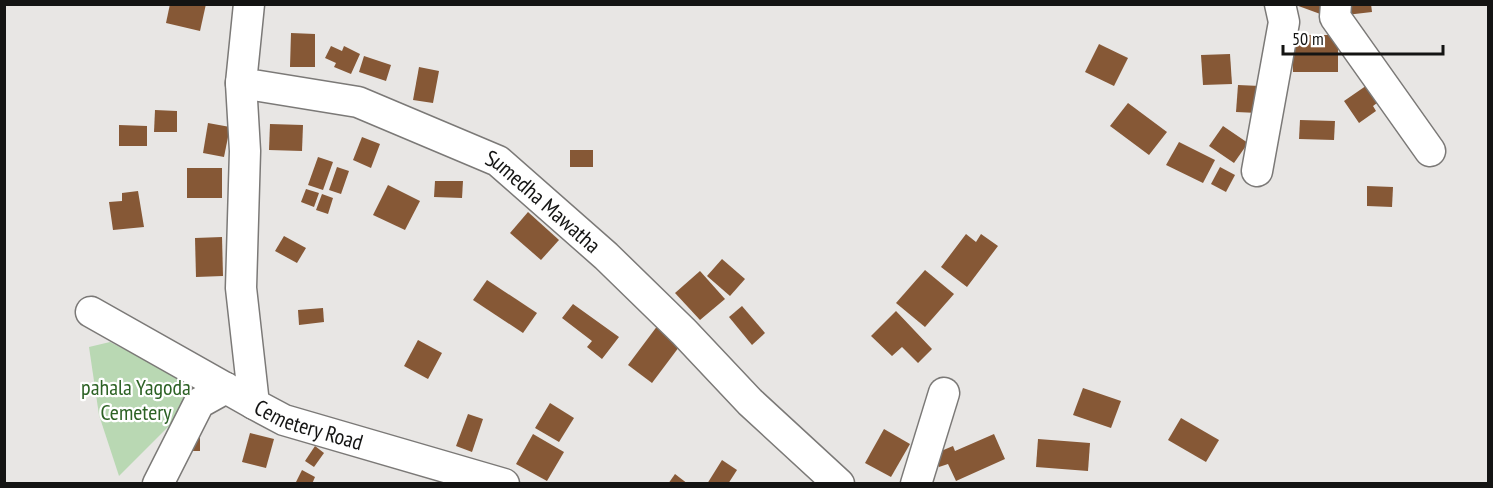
<svg xmlns="http://www.w3.org/2000/svg" width="1493" height="488" font-family="'PT Sans Narrow',sans-serif">
  <style>
    .green { fill: #b9d8b3 }
    .building { fill: #865836 }
    .lines { fill: none; stroke-linecap: round; stroke-linejoin: round }
    .minor-casing { stroke: #7b7977; stroke-width: 33 }
    .minor { stroke: #fff; stroke-width: 30 }
    .labels { text-anchor: middle; dominant-baseline: central; stroke-width: 4.5; stroke-linejoin: round; paint-order: stroke }
    .street-label { font-size: 22px; fill: #141413; stroke: #fff }
    .park-label { font-size: 22px; fill: #2d6225; stroke: #fff }
  </style>
  <rect width="100%" height="100%" fill="#e8e6e4"/>
  <path class="green" d="M110,342L189,382L190,405L119,476L99,415L89,347Z"/>
  <g class="building">
    <path d="M170,4H206L200,31L166,23Z"/>
    <path d="M1293,4H1327L1323,15Z"/>
    <path d="M1345,4H1371L1372,12L1346,15Z"/>
    <path d="M291,33L315,34V67H290Z"/>
    <path d="M1292,35H1338V72H1293Z"/>
    <path d="M1099,44L1128,58L1114,86L1085,72Z"/>
    <path d="M331,46L342,51L344,46L360,54L351,74L334,67L336,63L325,58Z"/>
    <path d="M1230,54L1232,84L1203,85L1201,55Z"/>
    <path d="M364,56L391,65L386,81L359,72Z"/>
    <path d="M419,67L439,71L433,103L413,100Z"/>
    <path d="M1373,81L1385,97L1373,106L1376,111L1359,123L1344,101Z"/>
    <path d="M1238,85L1260,86L1258,113L1236,112Z"/>
    <path d="M1128,103L1167,132L1149,155L1110,126Z"/>
    <path d="M155,110L177,111V132H154Z"/>
    <path d="M1300,120L1335,121L1334,140L1299,139Z"/>
    <path d="M208,123L230,127L224,157L203,153Z"/>
    <path d="M270,124L303,125L302,151L269,150Z"/>
    <path d="M119,125L147,126V146H119Z"/>
    <path d="M1223,126L1248,143L1234,163L1209,146Z"/>
    <path d="M362,137L380,144L371,168L353,160Z"/>
    <path d="M1179,142L1215,160L1203,183L1166,165Z"/>
    <rect x="570" y="150" width="23" height="17"/>
    <path d="M318,157L333,162L323,190L308,185Z"/>
    <path d="M337,167L349,171L341,194L329,190Z"/>
    <path d="M1220,167L1235,175L1226,192L1211,184Z"/>
    <rect x="187" y="168" width="35" height="30"/>
    <path d="M435,181H463L462,198L434,197Z"/>
    <path d="M388,185L420,201L405,230L373,215Z"/>
    <path d="M1367,186L1393,187L1392,207L1367,206Z"/>
    <path d="M306,189L319,193L314,207L301,202Z"/>
    <path d="M138,191L144,227L113,230L109,202L122,201V193Z"/>
    <path d="M322,194L333,198L328,214L316,210Z"/>
    <path d="M528,212L559,240L541,260L510,233Z"/>
    <path d="M966,234L976,242L981,234L998,246L967,287L941,267Z"/>
    <path d="M284,236L306,248L297,263L275,251Z"/>
    <path d="M222,237L223,276L196,277L195,238Z"/>
    <path d="M722,259L745,279L730,296L707,276Z"/>
    <path d="M925,270L954,294L925,327L896,303Z"/>
    <path d="M700,271L725,299L700,320L675,293Z"/>
    <path d="M487,280L537,313L523,333L473,300Z"/>
    <path d="M573,304L619,337L602,359L587,347L592,341L562,318Z"/>
    <path d="M742,306L765,333L752,345L729,317Z"/>
    <path d="M323,308L324,322L299,325L298,310Z"/>
    <path d="M896,311L932,349L918,363L902,347L892,356L871,336Z"/>
    <path d="M658,325L682,343L652,383L628,365Z"/>
    <path d="M418,340L442,353L428,379L404,366Z"/>
    <path d="M1083,388L1121,401L1111,428L1073,415Z"/>
    <path d="M550,403L574,418L559,442L535,428Z"/>
    <path d="M468,414L483,419L472,452L456,446Z"/>
    <path d="M1181,418L1219,440L1206,462L1168,440Z"/>
    <path d="M884,429L910,444L891,477L865,463Z"/>
    <path d="M250,433L274,439L266,468L242,462Z"/>
    <path d="M533,434L564,452L547,481L516,464Z"/>
    <path d="M994,434L1005,459L956,481L948,464L939,467L934,454L953,446L955,451Z"/>
    <rect x="187" y="436" width="13" height="15"/>
    <path d="M1038,439L1090,443L1088,471L1036,467Z"/>
    <path d="M315,446L324,453L314,467L305,461Z"/>
    <path d="M722,460L737,470L728,484H707Z"/>
    <path d="M302,470L315,477L312,484H295Z"/>
    <path d="M675,474L688,484H668Z"/>
  </g>
  <g class="lines">
    <g class="minor-casing">
      <g id="minor">
        <path id="s1" d="M249,4L241,83L358,102L498,161L606,256L684,332L750,402L839,484"/>
        <path d="M1336,4L1335,17L1430,151"/>
        <path id="s2" d="M241,83L245,151L241,288L254,404L284,420L504,484"/>
        <path d="M1257,171L1284,22L1280,4"/>
        <path d="M91,312L254,404"/>
        <path d="M158,484L199,403L226,388"/>
        <path d="M916,484L944,393"/>
      </g>
    </g>
    <use href="#minor" class="minor"/>
  </g>
  <g class="labels">
    <g class="street-label">
      <text stroke="none"><textPath href="#s1" startOffset="410">Sumedha Mawatha</textPath></text>
      <text stroke="none"><textPath href="#s2" startOffset="381">Cemetery Road</textPath></text>
    </g>
    <g class="park-label">
      <text x="136" y="387">pahala Yagoda<tspan x="136" dy="25">Cemetery</tspan></text>
    </g>
  </g>
  <rect width="1493" height="488" fill="none" stroke="#141413" stroke-width="12"/>
  <path d="M1283 45v9h160v-9" fill="none" stroke="#141413" stroke-width="3"/>
  <text x="1292" y="45" font-size="18" fill="#141413" stroke="#ffffff" stroke-width="4.5" paint-order="stroke">50 m</text>
</svg>
